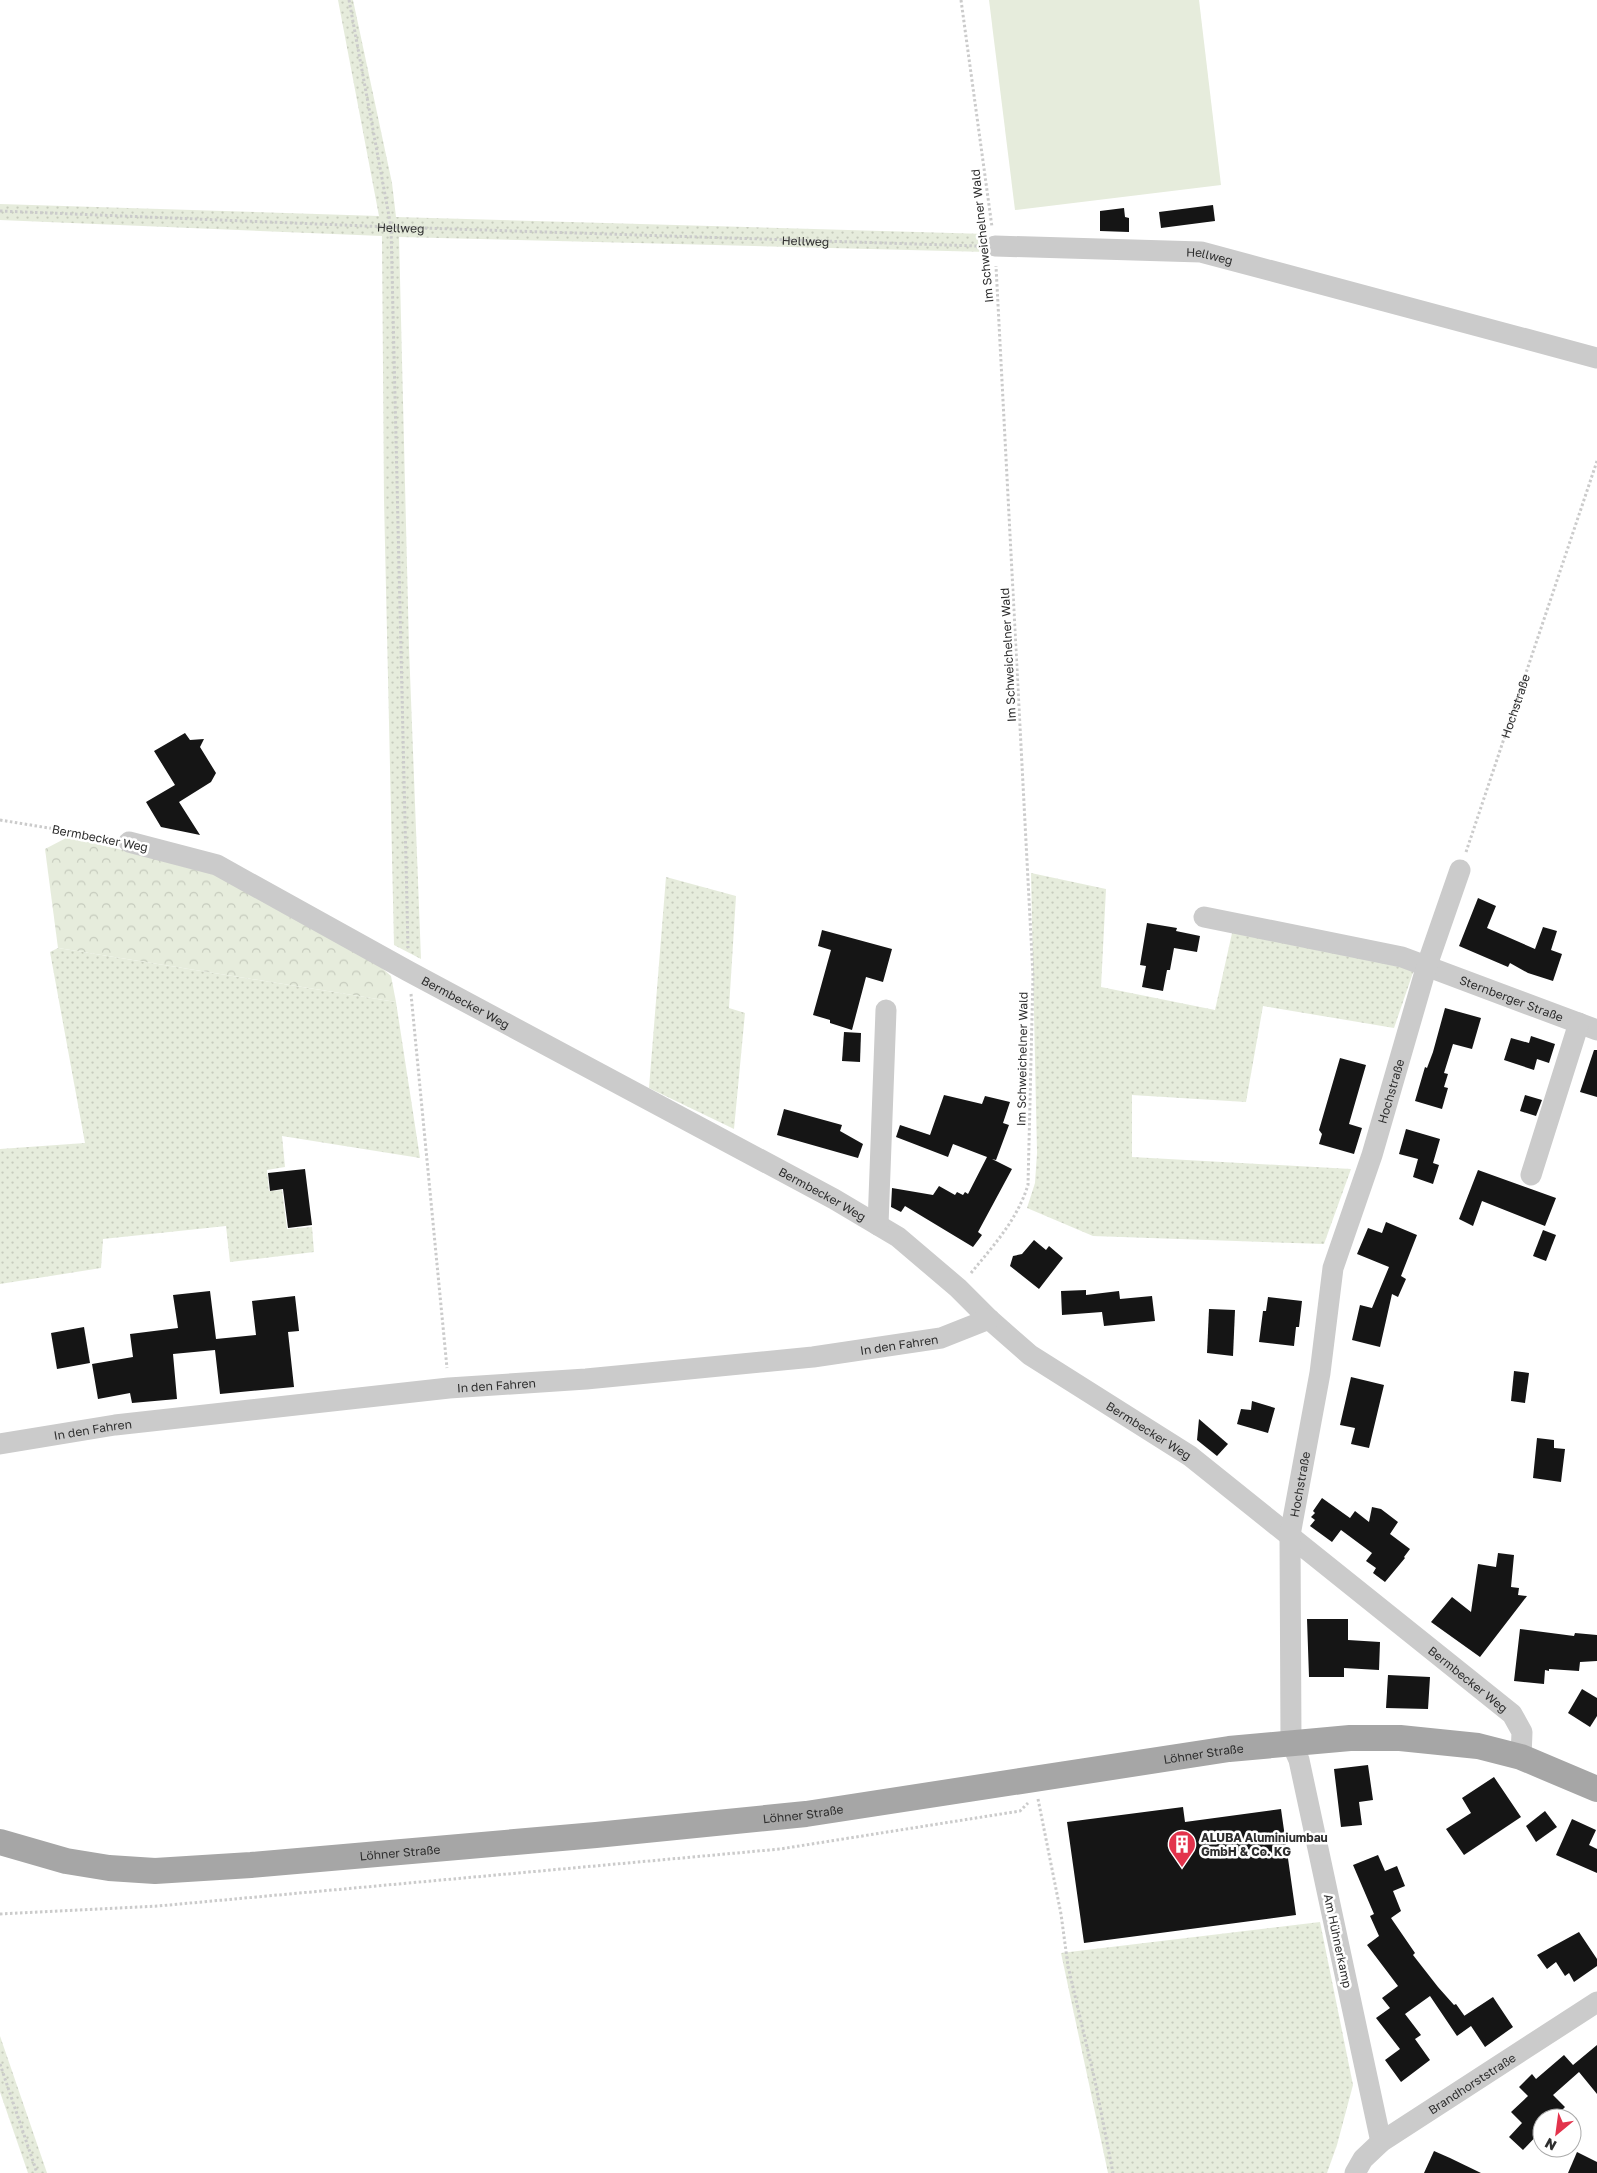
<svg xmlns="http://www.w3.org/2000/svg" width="1597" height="2173" font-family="'Golos Text',sans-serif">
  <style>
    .grass { fill: url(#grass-dots) }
    .forest { fill: url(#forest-crowns) }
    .park { fill: #e6ecdc }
    .building { fill: #151515 }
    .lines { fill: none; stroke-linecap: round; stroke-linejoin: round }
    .path { stroke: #cbcbcb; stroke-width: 3; stroke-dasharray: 2.5 2.5; stroke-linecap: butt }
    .minor { stroke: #cbcbcb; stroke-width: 21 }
    .major { stroke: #a6a6a6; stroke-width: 26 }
    .labels { text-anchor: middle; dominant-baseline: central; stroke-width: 5; stroke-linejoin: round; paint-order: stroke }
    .street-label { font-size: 12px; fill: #2e2e2e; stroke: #fff }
    .poi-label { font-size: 12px; font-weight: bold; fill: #2e2e2e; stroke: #fff; text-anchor: start }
  </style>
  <defs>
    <pattern id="grass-dots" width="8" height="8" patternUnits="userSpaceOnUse" patternTransform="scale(1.25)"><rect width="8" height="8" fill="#e6ecdc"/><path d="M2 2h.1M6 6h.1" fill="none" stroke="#c6cbbd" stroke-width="1.8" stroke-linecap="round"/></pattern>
    <pattern id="forest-crowns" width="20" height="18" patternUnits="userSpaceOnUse" patternTransform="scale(1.25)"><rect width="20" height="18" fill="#e6ecdc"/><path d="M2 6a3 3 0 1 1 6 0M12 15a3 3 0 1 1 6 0" fill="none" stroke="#c6cbbd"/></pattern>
  </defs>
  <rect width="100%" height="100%" fill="#fff"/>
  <g class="grass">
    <path d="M338,0H353L392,183L396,217L986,234L987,252L399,237L409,648L421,959L394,945L384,500L382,236L0,220V204L379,216Z"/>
    <path d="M1031,873L1106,889L1101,987L1215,1010L1236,915L1419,955L1394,1028L1263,1006L1246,1102L1132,1095V1157L1351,1169L1324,1244L1093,1236L1027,1208L1035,1183L1037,1153Z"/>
    <path d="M666,877L736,896L729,1008L745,1013L734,1129L649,1088Z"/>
    <path d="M58,948L396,1002L420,1158L282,1136L285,1167L267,1170L269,1191L282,1190L287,1229L312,1227L314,1252L230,1262L226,1226L103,1239L101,1268L0,1284V1149L85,1143L50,952Z"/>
    <path d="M1320,1922L1353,2085L1337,2145L1327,2173H1108L1061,1953Z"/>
    <path d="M0,2036L47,2173H28L0,2092Z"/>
  </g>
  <path class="forest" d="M68,837L206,870L365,953L391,976L396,1002L58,948L45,849Z"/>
  <path class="park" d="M989,0H1199L1221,185L1015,210Z"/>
  <g class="building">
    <path d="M1213,205L1215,221L1161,228L1159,212Z"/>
    <path d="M1124,208L1125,217L1129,218V232L1100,231V211Z"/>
    <path d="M185,733L190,740L204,739L200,747L216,773L211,782L179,802L200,835L161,827L146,802L175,785L154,751Z"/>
    <path d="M1478,898L1496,906L1487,928L1535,949L1543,927L1557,931L1551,950L1562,954L1553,981L1528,973L1510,963L1508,967L1459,946Z"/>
    <path d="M1147,923L1177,928L1176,931L1200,936L1197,952L1174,948L1170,970H1167L1163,991L1142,987L1146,966L1140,965Z"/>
    <path d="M822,930L892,949L883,982L866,977L852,1030L830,1023V1020L813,1015L831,950L818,946Z"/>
    <path d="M1445,1008L1481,1018L1472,1049L1453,1044L1444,1073L1448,1074L1444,1087L1448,1088L1442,1109L1415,1101L1425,1067L1427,1068L1433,1052Z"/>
    <path d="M844,1032L861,1033L860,1062L842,1061Z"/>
    <path d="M1531,1036L1555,1044L1549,1063L1537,1059L1534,1070L1504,1060L1511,1038L1529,1043Z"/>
    <path d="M1594,1050H1597V1097L1580,1092Z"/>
    <path d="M1340,1058L1366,1065L1349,1124L1362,1128L1354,1154L1319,1144L1322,1134L1319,1130Z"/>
    <path d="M944,1095L982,1104L985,1096L1010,1102L1003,1123L1009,1125L996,1160L992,1159L1012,1169L978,1232L982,1235L973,1247L905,1206L901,1212L891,1207L892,1188L933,1195L939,1186L955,1195L957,1192L963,1195L965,1192L968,1194L987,1157L953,1144L948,1157L896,1137L900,1125L930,1135Z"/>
    <path d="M1525,1095L1542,1100L1536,1116L1520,1111Z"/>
    <path d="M784,1109L842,1125L840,1131L863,1144L858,1158L777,1135Z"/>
    <path d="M1406,1129L1440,1139L1433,1163L1439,1165L1433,1184L1413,1177L1418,1159L1399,1154Z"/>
    <path d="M305,1169L312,1225L288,1228L283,1189L270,1191L268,1173Z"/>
    <path d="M1478,1170L1556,1198L1545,1226L1482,1201L1473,1226L1459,1219Z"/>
    <path d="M1386,1222L1417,1235L1401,1276L1406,1279L1398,1297L1392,1294L1380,1347L1352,1340L1360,1305L1372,1308L1389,1267L1357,1254L1368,1228L1382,1233Z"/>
    <path d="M1543,1230L1556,1235L1546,1261L1533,1256Z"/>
    <path d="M1034,1240L1046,1250L1049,1246L1063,1258L1039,1289L1010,1266L1013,1256L1022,1254Z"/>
    <path d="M1086,1290V1295L1119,1291L1120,1299L1152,1296L1155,1321L1104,1326L1102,1312L1062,1315L1061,1291Z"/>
    <path d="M210,1291L216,1339L256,1335L252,1301L295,1296L299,1331L288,1332L294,1387L220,1394L215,1350L173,1354L177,1399L132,1403L130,1393L98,1399L92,1364L133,1357L130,1334L178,1328L173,1295Z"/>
    <path d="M1268,1297L1302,1301L1299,1327H1296L1294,1346L1259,1342L1263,1311H1266Z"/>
    <path d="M1209,1309L1235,1310L1233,1356L1207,1353Z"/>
    <path d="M84,1327L90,1363L57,1369L51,1333Z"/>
    <path d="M1514,1371L1529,1373L1525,1403L1511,1401Z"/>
    <path d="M1351,1377L1384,1385L1369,1448L1351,1444L1355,1428L1340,1425Z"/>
    <path d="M1252,1401L1275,1408L1268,1433L1237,1424L1241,1409L1251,1410Z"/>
    <path d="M1199,1419L1228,1444L1217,1456L1197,1440Z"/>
    <path d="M1537,1438L1554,1440V1448L1565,1449L1561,1482L1533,1478Z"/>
    <path d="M1322,1498L1350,1518L1355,1511L1369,1522L1372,1507L1381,1509L1398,1522L1390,1534L1410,1549L1404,1557L1405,1558L1385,1582L1373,1573L1376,1568L1366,1561L1372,1553L1341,1530L1332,1542L1310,1526L1315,1520L1311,1517L1315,1513L1313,1511Z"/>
    <path d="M1498,1553L1514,1555L1511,1587L1519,1588L1518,1595L1527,1596L1480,1657L1431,1622L1452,1597L1471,1612L1478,1564L1496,1567Z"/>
    <path d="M1307,1619H1348V1640L1380,1642L1379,1670L1344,1668V1677H1309Z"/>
    <path d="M1520,1629L1574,1636L1575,1633L1597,1635V1661L1580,1662L1579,1671L1549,1669V1671L1545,1670L1544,1684L1514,1681Z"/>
    <path d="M1388,1675L1430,1677L1428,1709L1386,1708Z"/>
    <path d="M1582,1689L1597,1698V1716L1590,1727L1568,1713Z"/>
    <path d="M1368,1765L1373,1800L1359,1802L1362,1825L1341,1827L1334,1769Z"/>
    <path d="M1494,1777L1521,1817L1464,1855L1446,1829L1471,1813L1462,1798Z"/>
    <path d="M1183,1807L1185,1822L1281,1809L1296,1915L1084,1943L1067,1822Z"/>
    <path d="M1545,1811L1557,1827L1536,1842L1526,1826Z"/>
    <path d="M1572,1819L1596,1830L1589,1845L1597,1849V1873L1556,1855Z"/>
    <path d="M1378,1855L1385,1871L1397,1866L1405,1886L1393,1891L1401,1911L1391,1918L1415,1953L1413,1955L1438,1987L1454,2005L1456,2004L1466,2018L1464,2016L1493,1997L1513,2027L1485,2047L1471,2026L1457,2036L1430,1996L1405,2014L1421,2035L1415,2039L1430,2060L1401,2082L1385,2060L1400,2049L1376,2018L1390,2008L1382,1998L1398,1986L1367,1945L1379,1936L1370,1916L1374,1914L1353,1865Z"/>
    <path d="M1579,1932L1597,1959V1966L1574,1982L1569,1973L1565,1976L1556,1962L1547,1969L1537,1955Z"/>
    <path d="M1597,2045V2094L1579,2072L1553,2095L1565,2107L1554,2118H1542V2130L1523,2150L1509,2137L1522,2123L1511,2112L1528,2096L1519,2087L1532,2074L1536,2079L1564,2055L1573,2065Z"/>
    <path d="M1434,2151L1450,2158L1481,2173H1424Z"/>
    <path d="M1577,2152L1597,2162V2173H1568Z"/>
  </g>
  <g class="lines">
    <g class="path">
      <path d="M349,0L391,227L408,948"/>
      <path d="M961,0L992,227"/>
      <path id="s1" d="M0,211L391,227L977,246"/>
      <path d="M0,820L110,838"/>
      <path id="s2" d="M1466,852L1597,461"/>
      <path d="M411,994L447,1368"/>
      <path d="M971,1273C994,1245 1017,1220 1028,1185L1033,976L996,266"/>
      <path d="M1038,1799L1061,1914L1068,1966L1095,2081L1113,2173"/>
      <path d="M0,1914L158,1906L780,1849L1020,1811L1028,1803"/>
      <path d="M0,2064L37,2173"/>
    </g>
    <g class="minor">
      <path id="s3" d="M995,246L1201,252L1597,358"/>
      <path id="s4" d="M129,842L217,865L408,971L834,1199L898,1237L958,1288L989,1319L1030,1355L1190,1456L1512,1714L1522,1732L1521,1757"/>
      <path id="s5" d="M1204,917L1402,957L1597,1030"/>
      <path d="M1531,1175L1579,1023"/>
      <path d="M878,1225L886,1010"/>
      <path id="s6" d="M0,1444L115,1425L449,1388L586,1379L813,1357L941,1338L989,1319"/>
      <path id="s7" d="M1381,2142L1299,1760L1291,1742L1290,1535L1320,1373L1333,1268L1372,1155L1427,965L1460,870"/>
      <path id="s8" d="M1355,2173L1363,2159L1381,2142L1597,2002"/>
    </g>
    <path class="major" id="s9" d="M0,1842L66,1861L109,1868L155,1871L251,1865L596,1835L806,1814L1229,1749L1350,1738H1400L1478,1746L1521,1757L1597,1789"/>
  </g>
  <defs>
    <g id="building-pin" transform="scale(1.4375)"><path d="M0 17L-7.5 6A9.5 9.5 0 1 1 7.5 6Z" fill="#e3334c" stroke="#fff"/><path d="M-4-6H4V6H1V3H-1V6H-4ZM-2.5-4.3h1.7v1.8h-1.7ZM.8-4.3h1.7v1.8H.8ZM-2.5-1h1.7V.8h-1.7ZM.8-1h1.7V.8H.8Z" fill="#fff"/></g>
  </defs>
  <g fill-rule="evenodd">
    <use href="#building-pin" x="1182" y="1844"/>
  </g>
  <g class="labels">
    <g class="street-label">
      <text stroke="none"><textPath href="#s1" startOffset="401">Hellweg</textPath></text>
      <text transform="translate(982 236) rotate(-96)">Im Schweichelner Wald</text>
      <text stroke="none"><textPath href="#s1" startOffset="806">Hellweg</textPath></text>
      <text stroke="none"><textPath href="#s3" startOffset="215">Hellweg</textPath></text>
      <text transform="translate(1008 655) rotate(-93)">Im Schweichelner Wald</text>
      <text stroke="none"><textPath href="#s2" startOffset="154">Hochstraße</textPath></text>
      <text transform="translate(100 838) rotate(11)">Bermbecker Weg</text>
      <text stroke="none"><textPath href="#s5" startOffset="319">Sternberger Straße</textPath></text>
      <text stroke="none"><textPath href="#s4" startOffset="375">Bermbecker Weg</textPath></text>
      <text transform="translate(1022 1059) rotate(-89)">Im Schweichelner Wald</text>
      <text stroke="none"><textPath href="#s7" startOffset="1074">Hochstraße</textPath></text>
      <text stroke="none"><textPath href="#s4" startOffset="780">Bermbecker Weg</textPath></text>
      <text stroke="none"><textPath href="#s6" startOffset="905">In den Fahren</textPath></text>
      <text stroke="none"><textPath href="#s6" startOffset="500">In den Fahren</textPath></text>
      <text stroke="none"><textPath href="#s6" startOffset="94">In den Fahren</textPath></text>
      <text stroke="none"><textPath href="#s4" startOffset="1185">Bermbecker Weg</textPath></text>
      <text stroke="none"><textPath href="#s7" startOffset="669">Hochstraße</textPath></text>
      <text stroke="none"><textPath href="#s4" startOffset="1590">Bermbecker Weg</textPath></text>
      <text stroke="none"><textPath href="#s9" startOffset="1214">Löhner Straße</textPath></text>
      <text stroke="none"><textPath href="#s9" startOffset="809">Löhner Straße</textPath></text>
      <text stroke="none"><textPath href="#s9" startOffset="404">Löhner Straße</textPath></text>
      <text transform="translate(1338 1941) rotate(78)">Am Hühnerkamp</text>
      <text stroke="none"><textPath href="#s8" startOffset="149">Brandhorststraße</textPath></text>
    </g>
    <g class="poi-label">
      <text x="1201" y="1837">ALUBA Aluminiumbau<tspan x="1201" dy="14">GmbH &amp; Co. KG</tspan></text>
    </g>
  </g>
  <g transform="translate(1557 2133) rotate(209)"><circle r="24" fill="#ffffff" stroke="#ababab"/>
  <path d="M0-4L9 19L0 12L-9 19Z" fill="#e3334c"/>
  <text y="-8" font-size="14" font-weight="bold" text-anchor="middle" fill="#2e2e2e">N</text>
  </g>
</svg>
